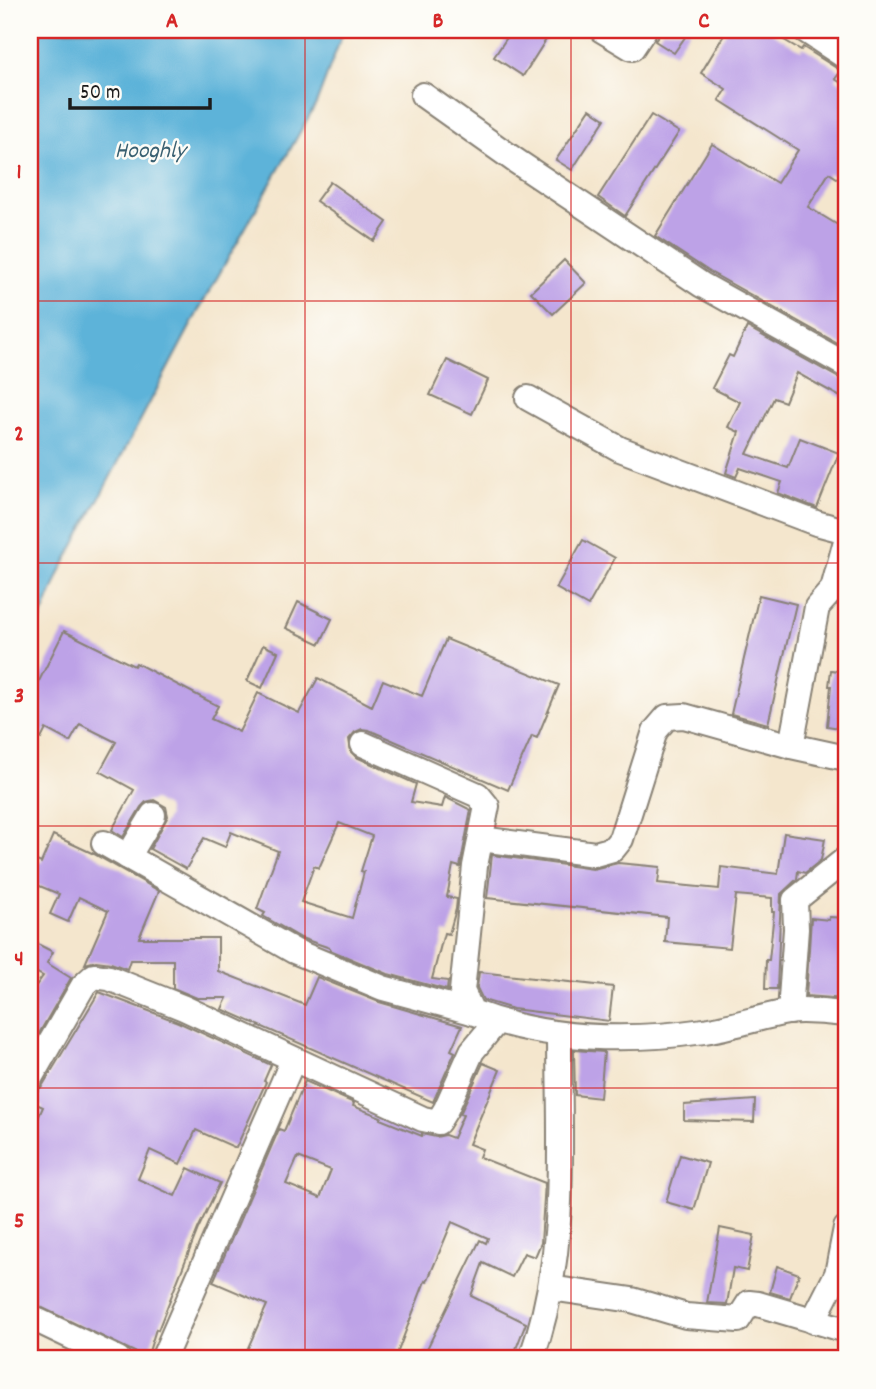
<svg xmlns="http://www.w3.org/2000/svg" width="876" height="1389" font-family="Dekko,sans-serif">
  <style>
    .water { fill: #5db3d9; stroke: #3c687a; stroke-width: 2 }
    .building { fill: #bda2e7; fill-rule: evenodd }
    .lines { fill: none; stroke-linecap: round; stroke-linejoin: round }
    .minor-casing { stroke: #888174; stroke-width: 28 }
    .minor { stroke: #fff; stroke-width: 24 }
    .grid { fill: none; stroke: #d62828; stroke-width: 2; stroke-opacity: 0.55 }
    .labels { text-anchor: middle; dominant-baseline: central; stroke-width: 5; stroke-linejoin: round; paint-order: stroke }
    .water-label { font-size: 24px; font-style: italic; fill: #396071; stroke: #fdfcf7 }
    .neatline { fill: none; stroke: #d62828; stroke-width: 2.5 }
    .grid-label { font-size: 23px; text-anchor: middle; font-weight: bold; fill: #d62828 }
  </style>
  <rect width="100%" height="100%" fill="#fdfcf7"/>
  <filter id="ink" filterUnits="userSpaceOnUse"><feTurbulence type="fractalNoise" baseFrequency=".0143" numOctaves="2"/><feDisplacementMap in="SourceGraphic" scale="14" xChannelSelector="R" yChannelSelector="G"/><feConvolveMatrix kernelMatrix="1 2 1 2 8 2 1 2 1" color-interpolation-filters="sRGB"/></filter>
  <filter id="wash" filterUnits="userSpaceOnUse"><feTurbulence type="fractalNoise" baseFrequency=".00686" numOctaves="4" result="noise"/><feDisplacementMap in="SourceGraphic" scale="28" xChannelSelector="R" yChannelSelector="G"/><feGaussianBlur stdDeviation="1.57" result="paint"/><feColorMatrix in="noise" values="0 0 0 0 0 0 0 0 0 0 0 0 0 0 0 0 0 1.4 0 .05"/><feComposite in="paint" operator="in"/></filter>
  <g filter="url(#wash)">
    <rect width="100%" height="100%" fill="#f4e6cd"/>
    <path class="water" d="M30,30H344L316,104L201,306L60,572L30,647Z"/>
    <g id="blocks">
      <g class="building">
        <path d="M512,30H534L547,38L523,76L494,57Z"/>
        <path d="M663,30H690L674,53L655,41Z"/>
        <path d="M727,30H767L801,50L803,47L841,71L835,79L846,86V184L829,173L808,207L846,230V348L710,272L655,236L712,144L777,183L798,150L719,100L726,89L701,73Z"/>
        <path d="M590,109L605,119L572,170L556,160Z"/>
        <path d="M651,115L679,132L625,216L598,197Z"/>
        <path d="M330,182L387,222L374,241L316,201Z"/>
        <path d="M564,260L586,283L553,314L531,292Z"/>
        <path d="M747,327L839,378L846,380V400L797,373L785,402L774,398L747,454L788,468L800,438L839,453L817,508L778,493L782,482L740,468L736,477L726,473L739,432L728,427L740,402L712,388L729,355L733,357Z"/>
        <path d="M447,360L488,380L472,414L430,395Z"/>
        <path d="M583,540L615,558L588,606L556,588Z"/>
        <path d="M759,595L796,604L768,724L731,714Z"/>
        <path d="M298,602L332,619L320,644L286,628Z"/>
        <path d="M64,631L134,666L136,663L218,706L211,719L239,732L258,693L299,713L318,678L372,706L383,680L422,696L446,639L559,685L537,738L532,736L508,790L369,730L362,729L355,732L349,739L351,752L356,757L416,784L411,802L442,807L445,797L471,810L460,867L453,865L447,897L457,899L456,909L449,934L444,933L432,979L448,981L447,990L388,974L330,950V948L301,938L263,916L265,913L257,909L278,851L231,832L225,847L204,838L186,869L150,849L168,816L166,807L154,800L146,802L141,807L123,837L112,830L134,790L100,771L116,742L80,724L70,742L46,729L41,739L30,733V699ZM339,823L372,836L361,871L364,872L352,918L301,902L314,866L319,868Z"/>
        <path d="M263,645L278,652L262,688L247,681Z"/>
        <path d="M831,670L846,672V729L827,726L831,686H829Z"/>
        <path d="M784,833L825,839L821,860L805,873L798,871L797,879L781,894L777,989H765L766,960H769L774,912H772V898L736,895L730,948L665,942L667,917L487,898L492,855L593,869L618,863L660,867L658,883L719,889L721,867L778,874Z"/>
        <path d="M53,835L94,854L159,891L139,938H218V971L305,1005L317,977L379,1002L462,1026L451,1050L455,1052L433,1102L222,1009L227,998H197L173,988V960H130L127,969L111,963L96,961L85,964L108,911L79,897L68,922L50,914L59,894L30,882V858L41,863Z"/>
        <path d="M829,917L846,918V999L806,996L811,918L829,920Z"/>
        <path d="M30,940L53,952L47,963L71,978L30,1049V994L43,976L30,969Z"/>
        <path d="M479,972L613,987L609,1021L513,1009L483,1000L477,988Z"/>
        <path d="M99,992L178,1022L271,1065L264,1081L266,1082L236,1148L196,1130L180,1164L150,1150L138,1179L175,1196L188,1168L220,1183L198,1229L158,1330L156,1329L147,1358L30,1302V1136L43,1107L30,1101V1093L37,1091L43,1085Z"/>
        <path d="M574,1050L604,1052L600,1098L575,1095Z"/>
        <path d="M483,1063L500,1070L469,1144L482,1149L479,1157L545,1183L541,1243L535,1257L524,1253L512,1277L483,1263L471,1296L526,1323L512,1359H422L480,1240L486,1243L488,1238L452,1222L427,1282L425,1281L395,1359H243L267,1305L213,1282L279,1129L284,1131L305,1081L354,1103L353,1106L381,1117L380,1119L422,1136V1134L436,1137L445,1135L453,1138L463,1115L460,1114ZM298,1157L331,1170L320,1198L286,1184Z"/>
        <path d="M755,1100L754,1122L684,1120V1105Z"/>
        <path d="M680,1155L708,1163L694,1210L666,1202Z"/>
        <path d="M720,1228L754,1235L747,1271L733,1268L727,1304L707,1303Z"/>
        <path d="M777,1266L799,1274L790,1298L770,1292Z"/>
      </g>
    </g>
  </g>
  <g filter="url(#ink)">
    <use href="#blocks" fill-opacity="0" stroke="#888174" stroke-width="2"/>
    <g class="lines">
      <g class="minor-casing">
        <g id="minor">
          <path d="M602,30L632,48L644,30"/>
          <path d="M805,30L846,57"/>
          <path d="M423,95L516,161L702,285L846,365"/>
          <path d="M528,398L620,449L816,523L846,531"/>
          <path d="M363,744L478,795L487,806L475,866L462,991L472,1012C545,1040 627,1042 704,1031C732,1027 759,1017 788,1012C806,1009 828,1013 846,1014"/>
          <path d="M791,746L817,607L833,589L846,541"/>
          <path d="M481,839L595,854L613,849L621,839L655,731L667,717L684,716L791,746L846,758"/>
          <path d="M104,843L294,951L383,988L472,1012"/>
          <path d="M128,857L153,815"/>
          <path d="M790,1012L796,929L795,900L846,859"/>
          <path d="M30,1078L83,986L94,976L109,978L184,1008L423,1119L438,1122L446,1109L472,1051L497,1021"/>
          <path d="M550,1288L632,1300L686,1316L738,1320L749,1303L758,1304L846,1330"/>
          <path d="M30,1317L118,1359"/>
          <path d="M813,1321L837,1274L846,1228"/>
          <path d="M163,1359L293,1060"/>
          <path d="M531,1359C569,1254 559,1143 559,1034"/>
        </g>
      </g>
      <use href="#minor" class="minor"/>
    </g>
  </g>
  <path class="grid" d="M305,30V1359M571,30V1359M30,301H846M30,563H846M30,826H846M30,1088H846"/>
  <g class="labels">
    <g class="water-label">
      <text x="150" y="152">Hooghly</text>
    </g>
  </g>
  <rect width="876" height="1389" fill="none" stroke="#fdfcf7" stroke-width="77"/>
  <path d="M70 98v10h140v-10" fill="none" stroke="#1c1c1c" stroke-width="3.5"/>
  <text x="80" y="98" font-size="21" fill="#1c1c1c" stroke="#fdfcf7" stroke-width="5" paint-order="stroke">50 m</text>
  <rect x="38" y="38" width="800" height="1312" class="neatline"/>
  <g class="grid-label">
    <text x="172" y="27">A</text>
    <text x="438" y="27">B</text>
    <text x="704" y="27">C</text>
    <text x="19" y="178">1</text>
    <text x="19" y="440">2</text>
    <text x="19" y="702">3</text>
    <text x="19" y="965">4</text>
    <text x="19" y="1227">5</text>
  </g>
</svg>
